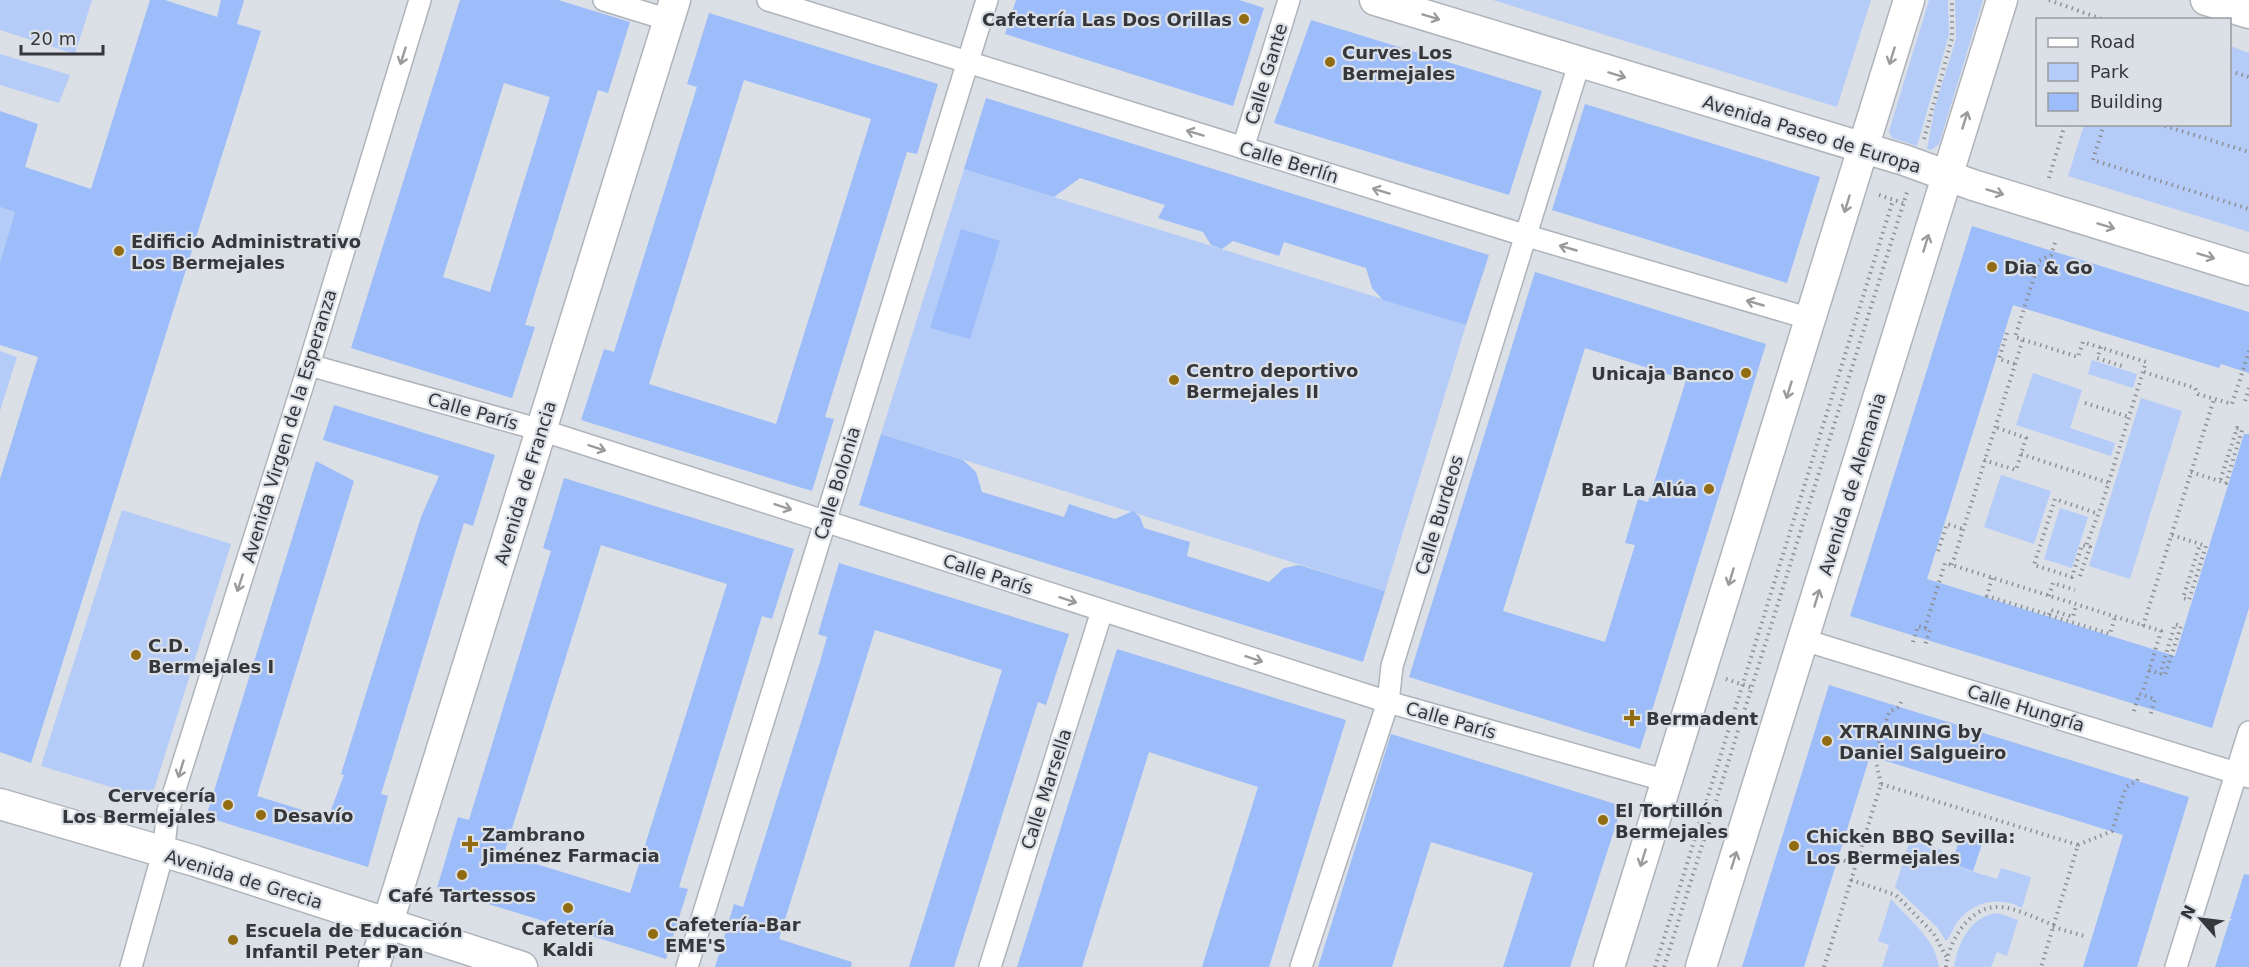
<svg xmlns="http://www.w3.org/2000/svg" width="2249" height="967" font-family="'DejaVu Sans',sans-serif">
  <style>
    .green { fill: #b5ccf8 }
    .building { fill: #9cbcfa; fill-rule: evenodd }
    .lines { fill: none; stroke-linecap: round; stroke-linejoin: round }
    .street-casing { stroke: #afb3ba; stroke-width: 24 }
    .secondary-casing { stroke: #afb3ba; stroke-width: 33 }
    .path { stroke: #8d9095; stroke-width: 4; stroke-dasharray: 1.5 4.5; stroke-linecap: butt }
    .street { stroke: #fff; stroke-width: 21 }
    .secondary { stroke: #fff; stroke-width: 30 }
    .oneway { stroke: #9a9b9c }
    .poi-dot { fill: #916c13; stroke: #dbdfe6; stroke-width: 2 }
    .labels { text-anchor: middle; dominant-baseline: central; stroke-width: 4.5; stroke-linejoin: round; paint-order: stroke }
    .poi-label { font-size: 18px; font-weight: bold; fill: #35373a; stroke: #dbdfe6; text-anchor: start }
    .street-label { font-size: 18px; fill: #35373a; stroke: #dbdfe6 }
  </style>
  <rect width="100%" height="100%" fill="#dbdfe6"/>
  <g class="green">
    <path d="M0,0H92L75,54L0,30Z"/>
    <path d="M1493,0H1871L1837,107Z"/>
    <path d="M1929,0H1948L1949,35L1917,146L1892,138L1889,131Z"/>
    <path d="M1955,0H1983L1939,144L1931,150L1927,149L1935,106L1956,39Z"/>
    <path d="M2230,46L2249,53V232L2068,176L2084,125L2230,124Z"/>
    <path d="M0,54L70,75L59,103L0,85Z"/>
    <path d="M964,169L1466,325L1385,591L881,434Z"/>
    <path d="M0,207L15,212L0,262Z"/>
    <path d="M0,351L17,357L0,411Z"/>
    <path d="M2092,360L2137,374L2133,388L2088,374Z"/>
    <path d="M2033,373L2082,390L2070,428L2115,443L2111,456L2016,425Z"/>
    <path d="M2141,398L2182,411L2130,579L2089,566Z"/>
    <path d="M2001,475L2051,491L2034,544L1984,527Z"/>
    <path d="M2060,508L2088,517L2072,568L2044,559Z"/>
    <path d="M122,510L231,544L151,799L41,766Z"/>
    <path d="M1910,840L1942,850L1939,861L1997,879L2001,868L2031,877L2022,908C1999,896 1974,901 1958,921C1953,928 1951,936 1946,941L1938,928L1895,887Z"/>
    <path d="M1891,899C1910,921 1935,938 1939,967H1882L1889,945L1878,941Z"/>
    <path d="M1998,913L2018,920L2007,956L1997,952L1991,967H1954C1958,943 1970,916 1998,913Z"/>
  </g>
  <g class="building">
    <path d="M150,0H165L217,17L221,0H244L237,24L261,31L31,763L0,752V479L38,357L0,345V262L15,212L0,207V111L38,124L25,167L91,189Z"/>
    <path d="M460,0H558L630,22L608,93L598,90L525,325L535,327L512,398L351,348ZM504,83L550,97L490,292L443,277Z"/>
    <path d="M1016,0H1239L1264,8L1233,106L1005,34Z"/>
    <path d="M709,13L938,84L917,154L907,152L825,417L834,419L812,491L581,420L604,349L614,352L697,87L687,84ZM744,80L871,119L776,424L649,384Z"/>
    <path d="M1311,20L1542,91L1509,195L1274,123Z"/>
    <path d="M986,98L1489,255L1466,325L1383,300L1372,288L1366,268L1284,242L1279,256L1233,241L1222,249L1211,245L1203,232L1158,218L1165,205L1080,178L1054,197L964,169Z"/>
    <path d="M1585,104L1820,177L1787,283L1552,210Z"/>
    <path d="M1972,226L2249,312V373L2221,364L2219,368L2013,305L1927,579L2175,656L2244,434H2249V608L2212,728L1850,616Z"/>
    <path d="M961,229L1000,241L970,339L930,328Z"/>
    <path d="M1535,272L1766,344L1640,749L1409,677ZM1585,348L1686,380L1648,502L1638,499L1625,543L1635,545L1605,642L1503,611Z"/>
    <path d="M334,405L495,455L473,526L464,523L381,794L388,796L368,867L206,817L316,461L354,481L257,796L328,818L344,775L341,774L421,517L439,476L323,440Z"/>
    <path d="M881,434L963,460L976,472L982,492L1064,517L1069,504L1115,519L1133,511L1140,517L1144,528L1190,542L1187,556L1269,582L1284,568L1299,565L1385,591L1363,662L859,505Z"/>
    <path d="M564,478L794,549L772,619L762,616L679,887L688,889L666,959L437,888L458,817L469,820L551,551L543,548ZM601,545L727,584L630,893L504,854Z"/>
    <path d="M839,563L1069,634L1046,705L1038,702L954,967H909L1002,670L875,630L779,939L852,962L851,967H715L734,904L743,907L820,662L827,637L818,634Z"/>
    <path d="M1117,649L1346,720L1269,967H1202L1258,787L1149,752L1082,967H1017Z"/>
    <path d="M1829,685L2189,797L2137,967H2083L2123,835L1870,756L1804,967H1742Z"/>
    <path d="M1391,734L1622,806L1570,967H1503L1533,873L1431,842L1392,967H1318Z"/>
    <path d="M1961,834L1983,841L1973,871L1952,864Z"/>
    <path d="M2244,874L2249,875V967H2215Z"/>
  </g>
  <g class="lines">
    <g class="street-casing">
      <g id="street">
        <path d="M604,0L669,20"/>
        <path d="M768,0L1524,235L1811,319"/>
        <path d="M1243,148L1289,0"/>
        <path d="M309,365L541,430L1388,702L1667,781"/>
        <path d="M1804,640L2249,777"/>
        <path d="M131,967L163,853L168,811L309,365L420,0"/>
        <path d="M687,967L987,0"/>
        <path d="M990,967L1102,611"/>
        <path d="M1301,967L1388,702L1392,666L1579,64"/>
        <path d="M2176,967L2249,732"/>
      </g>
    </g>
    <g class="secondary-casing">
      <g id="secondary">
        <path d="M1375,0L1904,160L1973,185L2249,270"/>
        <path d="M2206,0L2249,13"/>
        <path d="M0,804L195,861L522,967"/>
        <path d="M374,967L675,0"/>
        <path d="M1609,967L1909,0"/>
        <path d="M1701,967L2002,0"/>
      </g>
    </g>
    <g class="path">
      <path d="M2049,0L2104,20"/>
      <path d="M2230,71L2249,77"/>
      <path d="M2104,124L2093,160L2249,209"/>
      <path d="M2159,124L2249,152"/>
      <path d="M1924,139L1952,38V0"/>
      <path d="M2049,178L2065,124"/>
      <path d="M1879,195L1903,203"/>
      <path d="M2055,243L2051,255L2039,261L2015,337L2078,357L2083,342L2146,362L2101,507L2086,546"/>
      <path d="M2007,333L1999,359L2015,364"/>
      <path d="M2101,347L2097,358L2122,366"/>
      <path d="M2144,372L2195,388L2198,394L2232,404L2249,351"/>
      <path d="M2249,388L2245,401L2249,402"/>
      <path d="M2085,403L2129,417"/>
      <path d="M2021,454L2109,483"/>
      <path d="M1984,460L2016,470L2026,438L1995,427"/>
      <path d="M2191,472L2226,483L2242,430L2237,428L2220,481"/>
      <path d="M2172,535L2206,546L2189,600L2183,598L2200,544"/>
      <path d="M1938,551L1947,524L1963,529"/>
      <path d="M1952,565L2023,339"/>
      <path d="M2080,576L2090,547L2082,545L2072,577L2034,565L2055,499L2099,514"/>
      <path d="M1992,578L1987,596L2110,634L2115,617"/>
      <path d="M2049,596L2053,583L2075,590"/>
      <path d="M2049,615L2051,610L2073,617L2076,605"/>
      <path d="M2143,626L2214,399"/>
      <path d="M1925,628L1945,563L1952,565L2161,631L2142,694"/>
      <path d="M1913,642L1918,626L1930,630L1925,645"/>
      <path d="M2149,670L2165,675L2181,626L2175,624L2160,674"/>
      <path d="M1726,679L1753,688"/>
      <path d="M2134,711L2139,694L2155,699L2150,716"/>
      <path d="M1869,758L1875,760"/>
      <path d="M1881,784L1875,757L1889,712L1899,707L1901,702"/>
      <path d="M2078,845L2112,831L2126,787L2137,781L2139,776"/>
      <path d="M1838,859L1856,864"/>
      <path d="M1851,880L1896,895L1934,934L1947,958"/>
      <path d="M2053,927L2084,936"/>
      <path d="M1655,967L1893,200"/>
      <path d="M1664,967L1907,192"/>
      <path d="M1824,967L1881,784L2078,845L2041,967"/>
      <path d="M1946,967C1948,943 1968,908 1996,907C2014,906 2036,919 2054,925"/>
    </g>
    <use href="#street" class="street"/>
    <use href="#secondary" class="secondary"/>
  </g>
  <defs><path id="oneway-shaft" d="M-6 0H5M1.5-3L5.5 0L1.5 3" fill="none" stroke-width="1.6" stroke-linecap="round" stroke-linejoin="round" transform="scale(1.5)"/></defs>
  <g class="oneway">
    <use href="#oneway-shaft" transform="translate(1431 17) rotate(17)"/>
    <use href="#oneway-shaft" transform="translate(403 56) rotate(107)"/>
    <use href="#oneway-shaft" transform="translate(1892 56) rotate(107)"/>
    <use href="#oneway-shaft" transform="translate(1617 75) rotate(17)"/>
    <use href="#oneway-shaft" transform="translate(1965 120) rotate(-73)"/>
    <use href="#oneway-shaft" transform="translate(1195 133) rotate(-163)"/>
    <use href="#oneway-shaft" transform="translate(1381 191) rotate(-163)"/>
    <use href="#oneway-shaft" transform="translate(1995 192) rotate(17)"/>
    <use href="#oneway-shaft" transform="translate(1847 204) rotate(107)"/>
    <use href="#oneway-shaft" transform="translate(2106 226) rotate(17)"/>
    <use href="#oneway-shaft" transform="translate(1926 243) rotate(-73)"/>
    <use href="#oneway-shaft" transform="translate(1568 248) rotate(-164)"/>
    <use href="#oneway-shaft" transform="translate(2206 256) rotate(17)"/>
    <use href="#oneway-shaft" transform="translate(1755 303) rotate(-164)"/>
    <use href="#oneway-shaft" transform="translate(1789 390) rotate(107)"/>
    <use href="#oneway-shaft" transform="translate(597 448) rotate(18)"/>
    <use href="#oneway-shaft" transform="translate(783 507) rotate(18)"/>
    <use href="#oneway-shaft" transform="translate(1731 577) rotate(107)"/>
    <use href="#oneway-shaft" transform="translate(240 583) rotate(108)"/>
    <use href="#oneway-shaft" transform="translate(1817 598) rotate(-73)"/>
    <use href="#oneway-shaft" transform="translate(1068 600) rotate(18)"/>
    <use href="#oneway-shaft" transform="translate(1254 659) rotate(18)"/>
    <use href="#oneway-shaft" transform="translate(181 769) rotate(107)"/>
    <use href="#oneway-shaft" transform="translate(1643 858) rotate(107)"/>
    <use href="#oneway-shaft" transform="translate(1734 860) rotate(-73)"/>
  </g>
  <g class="poi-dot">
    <circle cx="1244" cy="19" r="6"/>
    <circle cx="1330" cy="62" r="6"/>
    <circle cx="119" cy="251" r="6"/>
    <circle cx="1992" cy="267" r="6"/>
    <circle cx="1746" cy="373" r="6"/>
    <circle cx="1174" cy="380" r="6"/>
    <circle cx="1709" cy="489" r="6"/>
    <circle cx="136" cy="655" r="6"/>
    <path d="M1629 709h6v6h6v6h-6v6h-6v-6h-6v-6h6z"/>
    <circle cx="1827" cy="741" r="6"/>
    <circle cx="228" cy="805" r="6"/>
    <circle cx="261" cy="815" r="6"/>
    <circle cx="1603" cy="820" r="6"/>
    <path d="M467 835h6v6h6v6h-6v6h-6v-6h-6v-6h6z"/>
    <circle cx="1794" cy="846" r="6"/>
    <circle cx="462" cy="875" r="6"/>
    <circle cx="568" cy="908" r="6"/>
    <circle cx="653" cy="934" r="6"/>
    <circle cx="233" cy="940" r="6"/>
  </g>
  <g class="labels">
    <g class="poi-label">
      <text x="1232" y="19" text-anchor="end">Cafetería Las Dos Orillas</text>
      <text x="1342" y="52">Curves Los<tspan x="1342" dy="21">Bermejales</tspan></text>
      <text x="131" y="241">Edificio Administrativo<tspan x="131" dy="21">Los Bermejales</tspan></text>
      <text x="2004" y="267">Dia &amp; Go</text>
      <text x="1186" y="370">Centro deportivo<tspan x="1186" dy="21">Bermejales II</tspan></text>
      <text x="1734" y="373" text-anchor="end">Unicaja Banco</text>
      <text x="1697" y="489" text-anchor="end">Bar La Alúa</text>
      <text x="148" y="645">C.D.<tspan x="148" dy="21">Bermejales I</tspan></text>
      <text x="1646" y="718">Bermadent</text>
      <text x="1839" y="731">XTRAINING by<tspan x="1839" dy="21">Daniel Salgueiro</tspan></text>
      <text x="216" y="795" text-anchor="end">Cervecería<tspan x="216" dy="21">Los Bermejales</tspan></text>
      <text x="1615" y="810">El Tortillón<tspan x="1615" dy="21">Bermejales</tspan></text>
      <text x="273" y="815">Desavío</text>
      <text x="482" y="834">Zambrano<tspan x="482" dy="21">Jiménez Farmacia</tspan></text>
      <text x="1806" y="836">Chicken BBQ Sevilla:<tspan x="1806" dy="21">Los Bermejales</tspan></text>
      <text x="462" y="895" text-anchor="middle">Café Tartessos</text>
      <text x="665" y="924">Cafetería-Bar<tspan x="665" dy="21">EME'S</tspan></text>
      <text x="568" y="928" text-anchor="middle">Cafetería<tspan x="568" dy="21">Kaldi</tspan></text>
      <text x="245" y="930">Escuela de Educación<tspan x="245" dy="21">Infantil Peter Pan</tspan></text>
    </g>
    <g class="street-label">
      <text transform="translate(1266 74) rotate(-73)">Calle Gante</text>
      <text transform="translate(1812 134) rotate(17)">Avenida Paseo de Europa</text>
      <text transform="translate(1289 162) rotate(17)">Calle Berlín</text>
      <text transform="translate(473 411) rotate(16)">Calle París</text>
      <text transform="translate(289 426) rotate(-73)">Avenida Virgen de la Esperanza</text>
      <text transform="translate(525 483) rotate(-73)">Avenida de Francia</text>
      <text transform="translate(837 483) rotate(-73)">Calle Bolonia</text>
      <text transform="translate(1852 484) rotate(-73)">Avenida de Alemania</text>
      <text transform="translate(1439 515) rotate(-73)">Calle Burdeos</text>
      <text transform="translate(988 574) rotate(18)">Calle París</text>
      <text transform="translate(2026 708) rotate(17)">Calle Hungría</text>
      <text transform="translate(1451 720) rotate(16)">Calle París</text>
      <text transform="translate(1046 789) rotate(-72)">Calle Marsella</text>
      <text transform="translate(244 879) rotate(17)">Avenida de Grecia</text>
    </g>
  </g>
  <rect x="2036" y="18" width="195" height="108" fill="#dbdfe6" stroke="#999ca1" stroke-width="1.5"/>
  <rect x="2048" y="38" width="30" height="9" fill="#ffffff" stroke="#999ca1" stroke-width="1.5"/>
  <text x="2090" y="48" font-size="18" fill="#35373a">Road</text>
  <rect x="2048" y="63" width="30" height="18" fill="#b5ccf8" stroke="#999ca1" stroke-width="1.5"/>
  <text x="2090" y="78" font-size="18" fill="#35373a">Park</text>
  <rect x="2048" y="93" width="30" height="18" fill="#9cbcfa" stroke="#999ca1" stroke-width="1.5"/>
  <text x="2090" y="108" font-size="18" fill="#35373a">Building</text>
  <g transform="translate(2201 919) rotate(298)" stroke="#dbdfe6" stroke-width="4.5" paint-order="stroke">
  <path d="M0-4.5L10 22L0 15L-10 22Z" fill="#35373a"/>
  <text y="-9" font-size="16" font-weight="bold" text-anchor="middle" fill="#35373a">N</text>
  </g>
  <path d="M21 45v9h82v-9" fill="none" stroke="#35373a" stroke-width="3"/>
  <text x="30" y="45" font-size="18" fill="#35373a" stroke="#dbdfe6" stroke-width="4.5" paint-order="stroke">20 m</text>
</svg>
